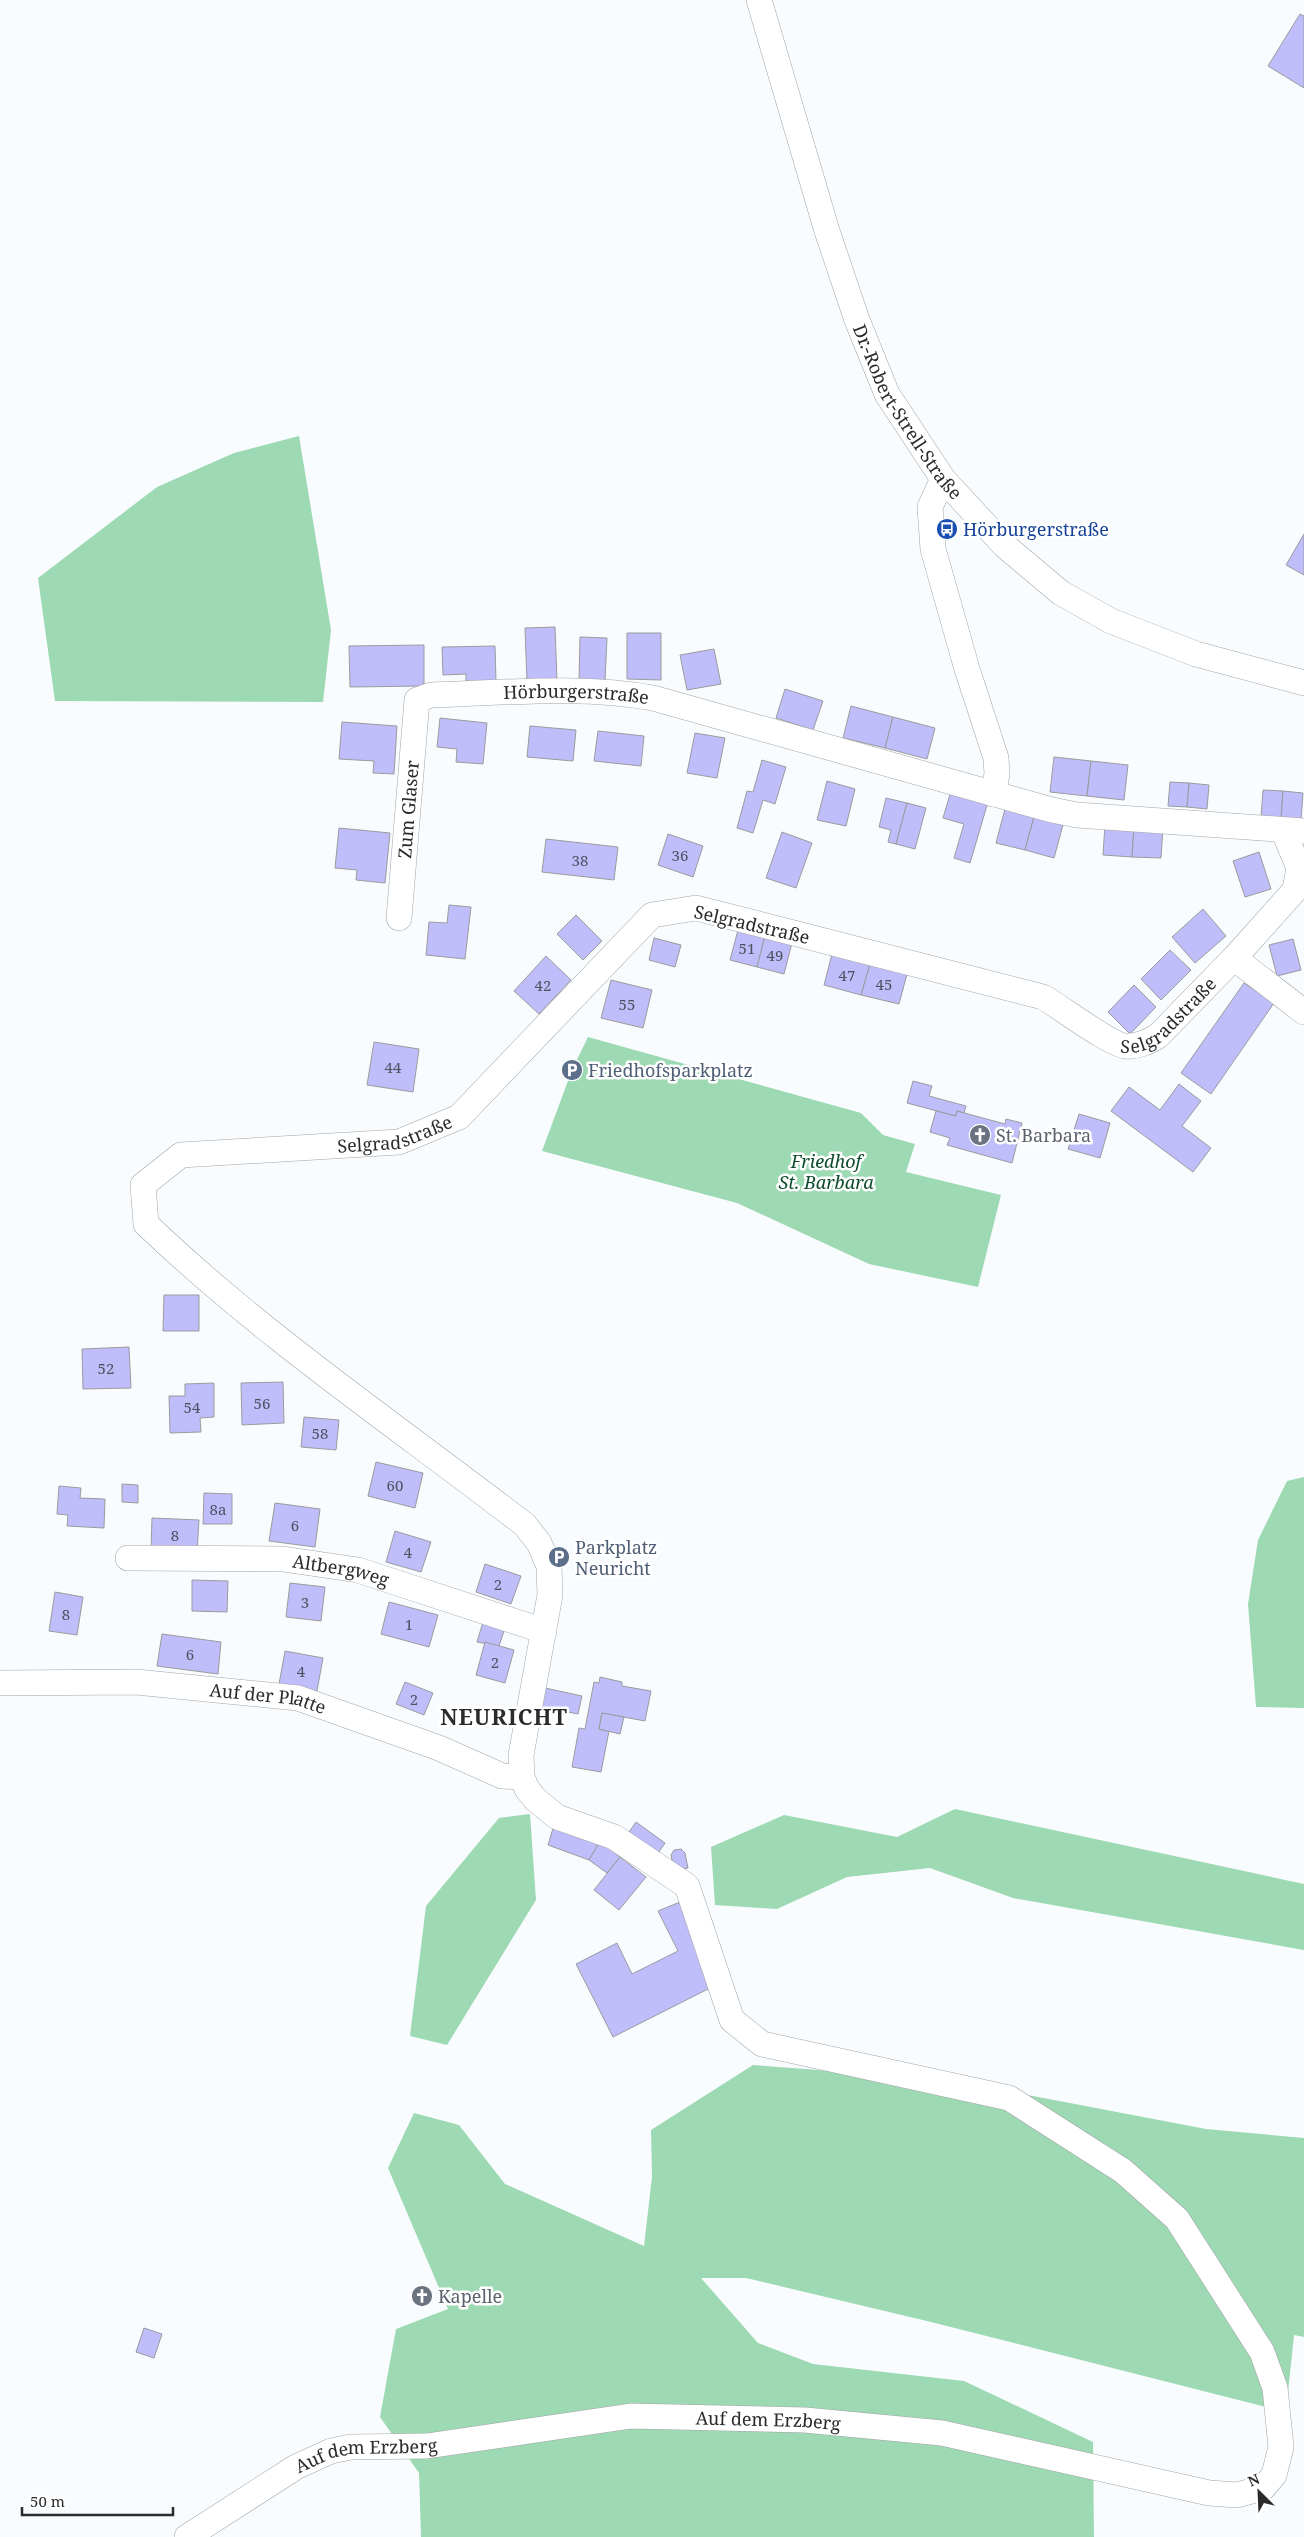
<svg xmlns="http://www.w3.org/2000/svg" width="1304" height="2537" font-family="'Noto Serif',serif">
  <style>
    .green { fill: #9dd9b3 }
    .building { fill: #bfbdfa; stroke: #9b9b9e }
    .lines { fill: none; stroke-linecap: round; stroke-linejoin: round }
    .minor-casing { stroke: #a2a4a6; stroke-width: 26 }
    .minor { stroke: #fff; stroke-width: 25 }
    .labels { text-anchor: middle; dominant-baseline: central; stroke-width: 5; stroke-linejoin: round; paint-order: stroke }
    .number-label { font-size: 15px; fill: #4f5060 }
    .street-label { font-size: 18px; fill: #2a2b2c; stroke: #fff }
    .transit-label { font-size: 18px; fill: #164399; stroke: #fff; text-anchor: start }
    .service-label { font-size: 18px; fill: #4e5e75; stroke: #fff; text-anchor: start }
    .worship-label { font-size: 18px; fill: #5b616d; stroke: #fff; text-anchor: start }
    .park-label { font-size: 18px; font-style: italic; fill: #0d4c2c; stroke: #fff }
    .district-label { font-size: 22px; font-weight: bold; letter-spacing: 1px; fill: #2a2b2c; stroke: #fff }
  </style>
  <rect width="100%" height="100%" fill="#f9fcfe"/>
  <g class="green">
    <path d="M299,436L331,630L323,702L55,701L38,578L157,487L234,453Z"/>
    <path d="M588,1037L861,1113L883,1135L915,1144L906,1172L1001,1195L978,1287L869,1264L737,1203L542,1151L572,1070Z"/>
    <path d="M1304,1477V1708L1256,1707L1248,1604L1258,1540L1287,1481Z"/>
    <path d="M955,1809L1304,1884V1950L1013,1898L930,1868L847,1877L777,1909L715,1905L711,1847L784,1815L897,1837Z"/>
    <path d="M530,1814L536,1900L447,2045L410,2036L426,1906L499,1818Z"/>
    <path d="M753,2065L949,2080L1206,2129L1304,2138V2337L1294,2335L1286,2412L931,2322L746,2278H701L758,2343L813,2364L964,2381L1093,2442L1094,2537H421L419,2473L380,2417L396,2329L448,2309L388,2168L414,2113L459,2125L505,2184L644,2246L652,2177L651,2130Z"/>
  </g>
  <g class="building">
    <path d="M1300,14L1304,16V88L1268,66Z"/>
    <path d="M1304,534V575L1286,565Z"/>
    <path d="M555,627L557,681L527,682L525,628Z"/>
    <path d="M627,633H661V680L627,679Z"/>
    <path d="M580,637L607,638L605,681L579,680Z"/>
    <path d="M424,645V686L350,687L349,646Z"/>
    <path d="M495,646L496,681H466V674L443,675L442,647Z"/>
    <path d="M714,649L721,684L687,690L680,655Z"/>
    <path d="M785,689L823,701L813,730L776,718Z"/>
    <path d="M851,706L893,717L885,748L843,738Z"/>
    <path d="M893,717L935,728L927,759L885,748Z"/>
    <path d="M440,718L487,723L483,764L456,762L457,749L437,747Z"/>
    <path d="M342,722L397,726L394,774L373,773L374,761L339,759Z"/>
    <path d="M530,726L576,730L573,761L527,757Z"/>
    <path d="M598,731L644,736L641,766L594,761Z"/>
    <path d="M695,733L725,738L717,778L687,773Z"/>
    <path d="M1054,757L1091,761L1087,796L1050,792Z"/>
    <path d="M762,760L786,767L775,804L763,800L753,833L737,828L747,791L753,792Z"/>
    <path d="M1091,761L1128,765L1124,800L1087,796Z"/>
    <path d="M827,781L855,789L846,826L817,820Z"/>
    <path d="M1170,782L1189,783L1187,807L1168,806Z"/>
    <path d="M1189,783L1209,785L1207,809L1187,807Z"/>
    <path d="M1263,790L1283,791L1281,820L1261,818Z"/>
    <path d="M951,791L988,802L970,863L954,858L964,824L943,818Z"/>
    <path d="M1283,791L1303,793L1301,821L1281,820Z"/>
    <path d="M886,798L907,803L896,844L888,842L891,830L879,827Z"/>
    <path d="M907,803L926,808L915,849L896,844Z"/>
    <path d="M1006,805L1035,813L1025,850L996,843Z"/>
    <path d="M1035,813L1064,821L1054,858L1025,850Z"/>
    <path d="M1105,824L1134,827L1132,857L1103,855Z"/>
    <path d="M1134,827L1163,828L1161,858L1132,857Z"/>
    <path d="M339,828L390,833L385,883L356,880L357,870L335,868Z"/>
    <path d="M782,832L812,843L796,888L766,878Z"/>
    <path d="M668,834L703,846L693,877L658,865Z"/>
    <path d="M546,839L618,847L614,880L542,872Z"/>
    <path d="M1259,852L1271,889L1245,897L1233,861Z"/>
    <path d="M449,905L471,907L465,959L426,955L429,922L447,923Z"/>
    <path d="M1203,909L1226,936L1195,963L1172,937Z"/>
    <path d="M576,915L602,941L583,960L557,934Z"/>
    <path d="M738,930L765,936L757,967L730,960Z"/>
    <path d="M765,936L792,943L784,974L757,967Z"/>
    <path d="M654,938L681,945L675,967L649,960Z"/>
    <path d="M1293,939L1301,970L1277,976L1269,945Z"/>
    <path d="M1170,950L1191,970L1161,1000L1141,979Z"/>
    <path d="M832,954L870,964L861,995L824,985Z"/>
    <path d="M546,956L571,980L539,1014L514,991Z"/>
    <path d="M870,964L907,974L899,1004L861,995Z"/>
    <path d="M611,980L652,990L643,1028L601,1018Z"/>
    <path d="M1244,983L1274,1003L1211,1094L1181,1073Z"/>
    <path d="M1134,985L1156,1007L1130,1034L1108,1012Z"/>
    <path d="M374,1042L419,1049L413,1092L367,1085Z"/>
    <path d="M913,1081L932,1086L929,1096L966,1106L964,1113L957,1111L956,1116L907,1103Z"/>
    <path d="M1179,1084L1201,1101L1182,1126L1211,1148L1193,1172L1111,1111L1129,1087L1160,1110Z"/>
    <path d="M936,1111L956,1116L957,1111L1005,1124L1006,1119L1022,1123L1012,1163L947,1145L950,1138L930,1132Z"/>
    <path d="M1079,1114L1110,1123L1100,1158L1068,1149Z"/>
    <path d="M164,1295H199V1331H163Z"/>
    <path d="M129,1347L131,1388L83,1389L82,1349Z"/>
    <path d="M283,1382L284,1423L242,1425L241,1383Z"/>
    <path d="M214,1383V1417L200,1418L201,1432L170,1433L169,1396H185V1384Z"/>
    <path d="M304,1417L339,1420L336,1450L301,1447Z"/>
    <path d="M376,1462L423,1473L415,1508L368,1496Z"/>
    <path d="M122,1484L138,1485V1503L122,1502Z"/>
    <path d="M59,1486L81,1488L80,1498L105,1499L104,1528L67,1526L68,1515L57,1514Z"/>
    <path d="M204,1493L232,1494V1524H203Z"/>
    <path d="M275,1503L320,1509L315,1547L269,1541Z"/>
    <path d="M152,1518L199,1520L197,1552L151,1550Z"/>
    <path d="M395,1531L431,1542L421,1572L386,1562Z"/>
    <path d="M485,1564L521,1576L511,1604L476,1592Z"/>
    <path d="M192,1580L228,1581L227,1612L192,1611Z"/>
    <path d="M290,1583L325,1587L321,1621L286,1617Z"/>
    <path d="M55,1592L83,1597L77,1635L49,1631Z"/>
    <path d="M389,1602L438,1615L429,1647L381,1634Z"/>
    <path d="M483,1622L505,1628L499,1646L477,1642Z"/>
    <path d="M162,1634L221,1642L218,1674L157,1666Z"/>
    <path d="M485,1642L514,1650L505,1683L476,1675Z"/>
    <path d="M285,1651L323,1658L317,1691L279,1684Z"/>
    <path d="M600,1677L622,1682V1686L651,1691L645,1721L602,1713L599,1729L609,1731L601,1772L572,1767L579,1728L585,1729L594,1682L599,1683Z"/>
    <path d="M405,1682L433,1693L424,1715L396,1704Z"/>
    <path d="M545,1688L582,1696L578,1714L542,1707Z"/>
    <path d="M602,1713L624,1717L620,1734L599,1729Z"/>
    <path d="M636,1822L665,1843L657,1855L627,1835Z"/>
    <path d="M554,1825L600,1841L589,1860L548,1845Z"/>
    <path d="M600,1841L620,1857L607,1873L589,1860Z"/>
    <path d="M681,1849L685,1853L688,1868L674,1870L671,1855L674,1850Z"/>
    <path d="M620,1857L646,1877L619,1910L594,1890Z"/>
    <path d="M685,1900L712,1987L613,2037L576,1964L617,1943L632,1974L678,1951L658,1911Z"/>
    <path d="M144,2328L162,2334L154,2358L136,2352Z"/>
  </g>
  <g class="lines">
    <g class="minor-casing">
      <g id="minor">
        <path id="s1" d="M759,0L827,231L857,320L887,394L943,479L1005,546L1061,593L1111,621L1196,654L1304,683"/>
        <path d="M943,479L930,507L933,549L967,669L996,758L997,774L993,794"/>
        <path d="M1283,830L1299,868L1295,890"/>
        <path id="s2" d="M399,918L417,700L431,695C504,693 581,685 653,698L1052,810L1077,815L1304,831"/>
        <path d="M1234,958L1304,1012"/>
        <path id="s3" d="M128,1558L283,1559L358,1570L544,1631"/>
        <path id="s4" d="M0,1683L136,1682L298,1698L439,1748L502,1776L522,1777"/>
        <path id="s5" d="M187,2537L296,2467L331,2451L351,2447L427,2446L631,2416L805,2420L942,2433L1209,2493L1237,2495L1263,2488L1274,2475L1281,2447L1275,2388L1262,2352L1177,2219L1123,2171L1009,2098L762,2044L732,2020L687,1886L614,1837L557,1817L536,1800L527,1789L522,1777L521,1755L550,1595L549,1566L539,1543L525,1525C398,1427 262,1335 146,1224L143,1185L181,1155L399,1142L459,1117L652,915L696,908L1043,997C1059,1006 1112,1046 1126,1046C1138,1047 1148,1042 1158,1036L1236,956L1295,890L1304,882"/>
      </g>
    </g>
    <use href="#minor" class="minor"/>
  </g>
  <defs>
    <g id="bus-disc" transform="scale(1.125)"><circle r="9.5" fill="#1a4fb4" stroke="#fff"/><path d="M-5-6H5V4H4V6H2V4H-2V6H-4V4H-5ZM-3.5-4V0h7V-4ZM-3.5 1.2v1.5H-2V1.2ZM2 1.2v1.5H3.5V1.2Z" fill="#fff"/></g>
    <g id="parking-disc" transform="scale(1.125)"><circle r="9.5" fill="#5c6f8a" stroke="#fff"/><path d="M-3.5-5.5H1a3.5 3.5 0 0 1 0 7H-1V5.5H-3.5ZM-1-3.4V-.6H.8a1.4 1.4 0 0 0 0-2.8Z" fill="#fff"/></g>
    <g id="church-disc" transform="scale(1.125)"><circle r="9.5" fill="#6b7280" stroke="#fff"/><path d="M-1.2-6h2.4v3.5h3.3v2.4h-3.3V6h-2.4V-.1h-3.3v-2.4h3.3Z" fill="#fff"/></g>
  </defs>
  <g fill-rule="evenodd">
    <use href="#bus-disc" x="947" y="529"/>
    <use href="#parking-disc" x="572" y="1070"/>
    <use href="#church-disc" x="980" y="1135"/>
    <use href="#parking-disc" x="559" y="1557"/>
    <use href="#church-disc" x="422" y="2296"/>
  </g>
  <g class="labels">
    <g class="number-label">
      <text x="680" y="855">36</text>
      <text x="580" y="860">38</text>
      <text x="747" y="948">51</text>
      <text x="775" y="955">49</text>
      <text x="847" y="975">47</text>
      <text x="884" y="984">45</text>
      <text x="543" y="985">42</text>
      <text x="627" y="1004">55</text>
      <text x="393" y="1067">44</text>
      <text x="106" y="1368">52</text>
      <text x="262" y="1403">56</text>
      <text x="192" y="1407">54</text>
      <text x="320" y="1433">58</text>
      <text x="395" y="1485">60</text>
      <text x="218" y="1509">8a</text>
      <text x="295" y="1525">6</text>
      <text x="175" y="1535">8</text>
      <text x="408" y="1552">4</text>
      <text x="498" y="1584">2</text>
      <text x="305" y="1602">3</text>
      <text x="66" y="1614">8</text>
      <text x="409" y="1624">1</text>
      <text x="190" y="1654">6</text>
      <text x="495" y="1662">2</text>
      <text x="301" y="1671">4</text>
      <text x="414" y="1699">2</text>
    </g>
    <g class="street-label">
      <text stroke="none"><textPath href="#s1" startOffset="440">Dr.-Robert-Strell-Straße</textPath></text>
      <text stroke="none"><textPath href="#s2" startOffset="379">Hörburgerstraße</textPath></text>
      <text stroke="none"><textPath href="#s2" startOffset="109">Zum Glaser</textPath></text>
      <text transform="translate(752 924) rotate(13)">Selgradstraße</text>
      <text stroke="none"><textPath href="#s5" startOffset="4204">Selgradstraße</textPath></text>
      <text stroke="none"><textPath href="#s5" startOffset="3304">Selgradstraße</textPath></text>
      <text stroke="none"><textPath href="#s3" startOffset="214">Altbergweg</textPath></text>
      <text stroke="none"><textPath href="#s4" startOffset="269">Auf der Platte</textPath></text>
      <text stroke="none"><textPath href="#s5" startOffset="608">Auf dem Erzberg</textPath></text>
      <text stroke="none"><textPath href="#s5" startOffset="202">Auf dem Erzberg</textPath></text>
    </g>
    <g class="transit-label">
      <text x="963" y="529">Hörburgerstraße</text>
    </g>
    <g class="service-label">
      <text x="588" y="1070">Friedhofsparkplatz</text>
      <text x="575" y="1547">Parkplatz<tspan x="575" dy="21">Neuricht</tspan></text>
    </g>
    <g class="worship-label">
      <text x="996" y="1135">St. Barbara</text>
      <text x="438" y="2296">Kapelle</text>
    </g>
    <g class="park-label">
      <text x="826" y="1161">Friedhof<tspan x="826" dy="21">St. Barbara</tspan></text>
    </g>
    <g class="district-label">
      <text x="504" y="1716">NEURICHT</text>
    </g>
  </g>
  <g transform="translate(1259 2492) rotate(336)" stroke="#ffffff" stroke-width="4" paint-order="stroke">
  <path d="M0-4L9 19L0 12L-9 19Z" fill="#2a2b2c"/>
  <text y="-8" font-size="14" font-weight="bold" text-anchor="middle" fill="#2a2b2c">N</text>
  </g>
  <path d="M22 2507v8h151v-8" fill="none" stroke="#2a2b2c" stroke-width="2.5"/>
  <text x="30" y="2507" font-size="15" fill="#2a2b2c" stroke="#ffffff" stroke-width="4" paint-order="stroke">50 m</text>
</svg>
